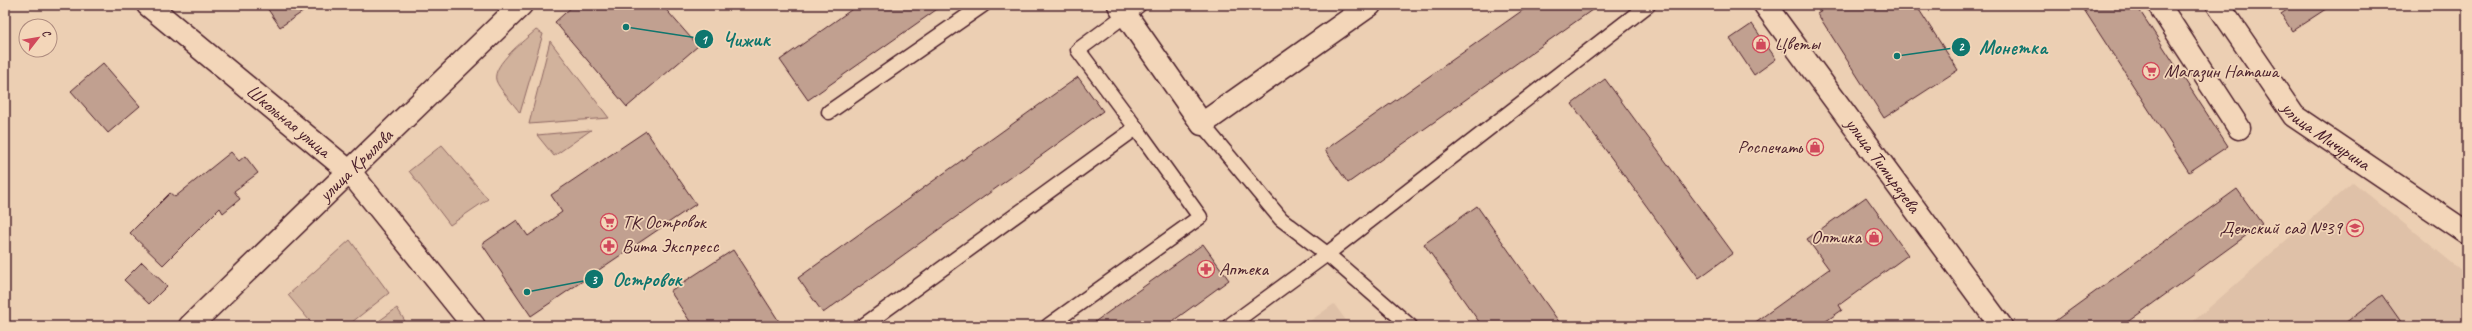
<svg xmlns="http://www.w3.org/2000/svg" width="2472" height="331" font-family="Caveat,sans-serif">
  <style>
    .built { fill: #dfc1a8 }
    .green { fill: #d1b29c; stroke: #8e6864 }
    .building { fill: #c1a090; stroke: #4a1f2b }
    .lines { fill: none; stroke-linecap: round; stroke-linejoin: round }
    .lane-casing { stroke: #4a1f2b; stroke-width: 17 }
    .street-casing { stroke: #4a1f2b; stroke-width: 25 }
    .secondary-casing { stroke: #4a1f2b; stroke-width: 25 }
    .lane { stroke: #f3d6b9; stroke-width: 14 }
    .street { stroke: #f3d6b9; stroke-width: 22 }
    .secondary { stroke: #f3d6b9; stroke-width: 22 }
    .labels { text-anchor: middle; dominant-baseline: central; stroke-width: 3.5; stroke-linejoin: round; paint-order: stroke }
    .poi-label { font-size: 19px; fill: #4a1f2b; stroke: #f3d6b9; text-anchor: start }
    .street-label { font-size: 19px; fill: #4a1f2b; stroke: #f3d6b9 }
    .leader { fill: none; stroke: #0f766e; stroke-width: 1.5 }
    .callout-dot { fill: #0f766e; stroke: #f3d6b9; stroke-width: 1.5 }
    .mark-label { font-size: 12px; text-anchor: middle; font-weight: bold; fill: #fff }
    .callout-label { font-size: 20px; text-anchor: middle; font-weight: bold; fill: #0f766e; stroke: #f3d6b9; stroke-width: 3.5; stroke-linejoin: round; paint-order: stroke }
  </style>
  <rect width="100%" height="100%" fill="#eccfb3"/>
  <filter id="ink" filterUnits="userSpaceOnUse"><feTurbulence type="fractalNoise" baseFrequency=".025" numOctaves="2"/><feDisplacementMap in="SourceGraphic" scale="8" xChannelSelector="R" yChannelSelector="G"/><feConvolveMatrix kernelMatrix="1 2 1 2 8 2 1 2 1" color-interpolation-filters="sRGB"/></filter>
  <g filter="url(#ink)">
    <g class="built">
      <path d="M2353,182L2467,275V326H2188Z"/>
      <path d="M1334,304L1350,326H1303Z"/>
    </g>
    <g class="green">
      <path d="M536,30L543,34L520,113C515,105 498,88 496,80C492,64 525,40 536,30Z"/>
      <path d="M550,41L609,118L529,124Z"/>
      <path d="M591,130L554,156L537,135Z"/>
      <path d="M442,145L488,199L450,225L409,171Z"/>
      <path d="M350,240L389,293L347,326H314L288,295Z"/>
      <path d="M397,308L408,326H372Z"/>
    </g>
    <g class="building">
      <path d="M265,5H313L280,27Z"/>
      <path d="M574,5H662L698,46L627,107L555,22Z"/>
      <path d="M858,5H943L808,100L780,60Z"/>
      <path d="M1530,5H1599L1348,183L1325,150Z"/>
      <path d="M1830,5H1916L1958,70L1884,118L1817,13Z"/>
      <path d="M2081,5H2136L2228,146L2189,172Z"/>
      <path d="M2294,5H2332L2292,31L2281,14Z"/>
      <path d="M1752,24L1776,59L1754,75L1730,39Z"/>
      <path d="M103,63L140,106L108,133L71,91Z"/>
      <path d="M1078,77L1103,111L823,313L798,278Z"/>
      <path d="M1605,79L1733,253L1699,278L1572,104Z"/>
      <path d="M646,131L696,204L531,316L482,244L517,220L528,236L562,212L551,195Z"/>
      <path d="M231,152L239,161L245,156L258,173L234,191L240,199L223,213L220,208L163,265L130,233L170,193L175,197Z"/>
      <path d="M2237,189L2262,224L2122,326H2048Z"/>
      <path d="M1866,197L1908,255L1839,305L1842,310L1819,326H1750L1829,269L1807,239Z"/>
      <path d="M1477,206L1562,326H1482L1424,244Z"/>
      <path d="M1203,244L1229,280L1166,326H1089Z"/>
      <path d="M733,250L782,326H693L670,291Z"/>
      <path d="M142,262L167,286L149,304L124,280Z"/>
      <path d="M2382,295L2404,326H2341Z"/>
    </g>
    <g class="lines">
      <g class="lane-casing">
        <g id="lane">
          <path d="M829,112L983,5"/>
          <path d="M1202,124L1281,219L1327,254L1410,326"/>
          <path d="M863,326L1136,128L1078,50L1139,5"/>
          <path d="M1048,326L1200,217L1136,128"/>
          <path d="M1229,326L1327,254L1648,5"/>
        </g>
      </g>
      <g class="street-casing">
        <g id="street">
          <path id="s1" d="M148,5L350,172L474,326"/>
          <path d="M2159,5L2239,128"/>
          <path id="s2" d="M2218,5L2294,116L2467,233"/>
        </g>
      </g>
      <g class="secondary-casing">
        <g id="secondary">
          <path d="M1119,5L1202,124L1370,5"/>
          <path id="s3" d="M1765,5L2001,326"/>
          <path id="s4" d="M190,326L521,5"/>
        </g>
      </g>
      <use href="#lane" class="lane"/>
      <use href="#street" class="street"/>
      <use href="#secondary" class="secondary"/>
    </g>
  </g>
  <defs>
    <g id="shop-ring" transform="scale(0.9)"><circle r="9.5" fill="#f3d6b9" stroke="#d1495b" stroke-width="1.5"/><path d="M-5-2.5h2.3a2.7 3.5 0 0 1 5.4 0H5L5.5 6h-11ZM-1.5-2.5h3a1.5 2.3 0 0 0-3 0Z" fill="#d1495b"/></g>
    <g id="supermarket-ring" transform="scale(0.9)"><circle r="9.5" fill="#f3d6b9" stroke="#d1495b" stroke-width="1.5"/><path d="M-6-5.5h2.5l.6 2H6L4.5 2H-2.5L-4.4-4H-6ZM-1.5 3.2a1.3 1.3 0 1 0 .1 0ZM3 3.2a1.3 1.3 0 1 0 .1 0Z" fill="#d1495b"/></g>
    <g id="school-ring" transform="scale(0.9)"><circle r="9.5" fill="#f3d6b9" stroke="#d1495b" stroke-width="1.5"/><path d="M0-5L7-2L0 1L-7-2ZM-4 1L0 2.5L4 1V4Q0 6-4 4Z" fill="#d1495b"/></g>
    <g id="pharmacy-ring" transform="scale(0.9)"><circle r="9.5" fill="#f3d6b9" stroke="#d1495b" stroke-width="1.5"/><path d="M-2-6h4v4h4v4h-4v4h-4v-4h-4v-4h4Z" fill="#d1495b"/></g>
  </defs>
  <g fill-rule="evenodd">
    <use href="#shop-ring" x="1761" y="44"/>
    <use href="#supermarket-ring" x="2151" y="71"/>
    <use href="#shop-ring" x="1815" y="147"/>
    <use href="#supermarket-ring" x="609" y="222"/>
    <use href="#school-ring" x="2355" y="228"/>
    <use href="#shop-ring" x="1874" y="237"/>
    <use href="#pharmacy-ring" x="609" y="246"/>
    <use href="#pharmacy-ring" x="1206" y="269"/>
  </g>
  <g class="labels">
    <g class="poi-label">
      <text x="1774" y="44">Цветы</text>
      <text x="2164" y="71">Магазин Наташа</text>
      <text x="1802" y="147" text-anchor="end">Роспечать</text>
      <text x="622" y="222">ТК Островок</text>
      <text x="2342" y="228" text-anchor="end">Детский сад №39</text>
      <text x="1861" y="237" text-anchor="end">Оптика</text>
      <text x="622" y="246">Вита Экспресс</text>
      <text x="1219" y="269">Аптека</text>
    </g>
    <g class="street-label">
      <text stroke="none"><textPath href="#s1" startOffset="182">Школьная улица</textPath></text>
      <text stroke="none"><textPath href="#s2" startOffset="172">улица Мичурина</textPath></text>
      <text stroke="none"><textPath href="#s4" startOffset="231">улица Крылова</textPath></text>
      <text stroke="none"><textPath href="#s3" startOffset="199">улица Тимирязева</textPath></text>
    </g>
  </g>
  <path class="leader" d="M626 27L704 39M1897 56L1961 47M527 292L594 279"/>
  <g class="callout-dot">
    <circle cx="626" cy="27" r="4"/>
    <circle cx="1897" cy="56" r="4"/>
    <circle cx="527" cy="292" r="4"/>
    <circle cx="704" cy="39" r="10"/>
    <circle cx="1961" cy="47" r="10"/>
    <circle cx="594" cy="279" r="10"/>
  </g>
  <g class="mark-label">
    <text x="704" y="44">1</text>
    <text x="1961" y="51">2</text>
    <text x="594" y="284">3</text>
  </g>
  <g class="callout-label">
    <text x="746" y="46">Чижик</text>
    <text x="2013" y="54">Монетка</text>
    <text x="647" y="286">Островок</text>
  </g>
  <rect width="2472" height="331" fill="none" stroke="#f3d6b9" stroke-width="20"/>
  <rect x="10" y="10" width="2452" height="311" fill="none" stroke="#4a1f2b" stroke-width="1.5" filter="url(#ink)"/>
  <g transform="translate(38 38) rotate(59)"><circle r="19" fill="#f3d6b9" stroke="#af8d80"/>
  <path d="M0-3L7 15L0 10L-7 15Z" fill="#d1495b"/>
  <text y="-6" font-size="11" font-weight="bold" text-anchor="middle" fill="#4a1f2b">С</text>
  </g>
</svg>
